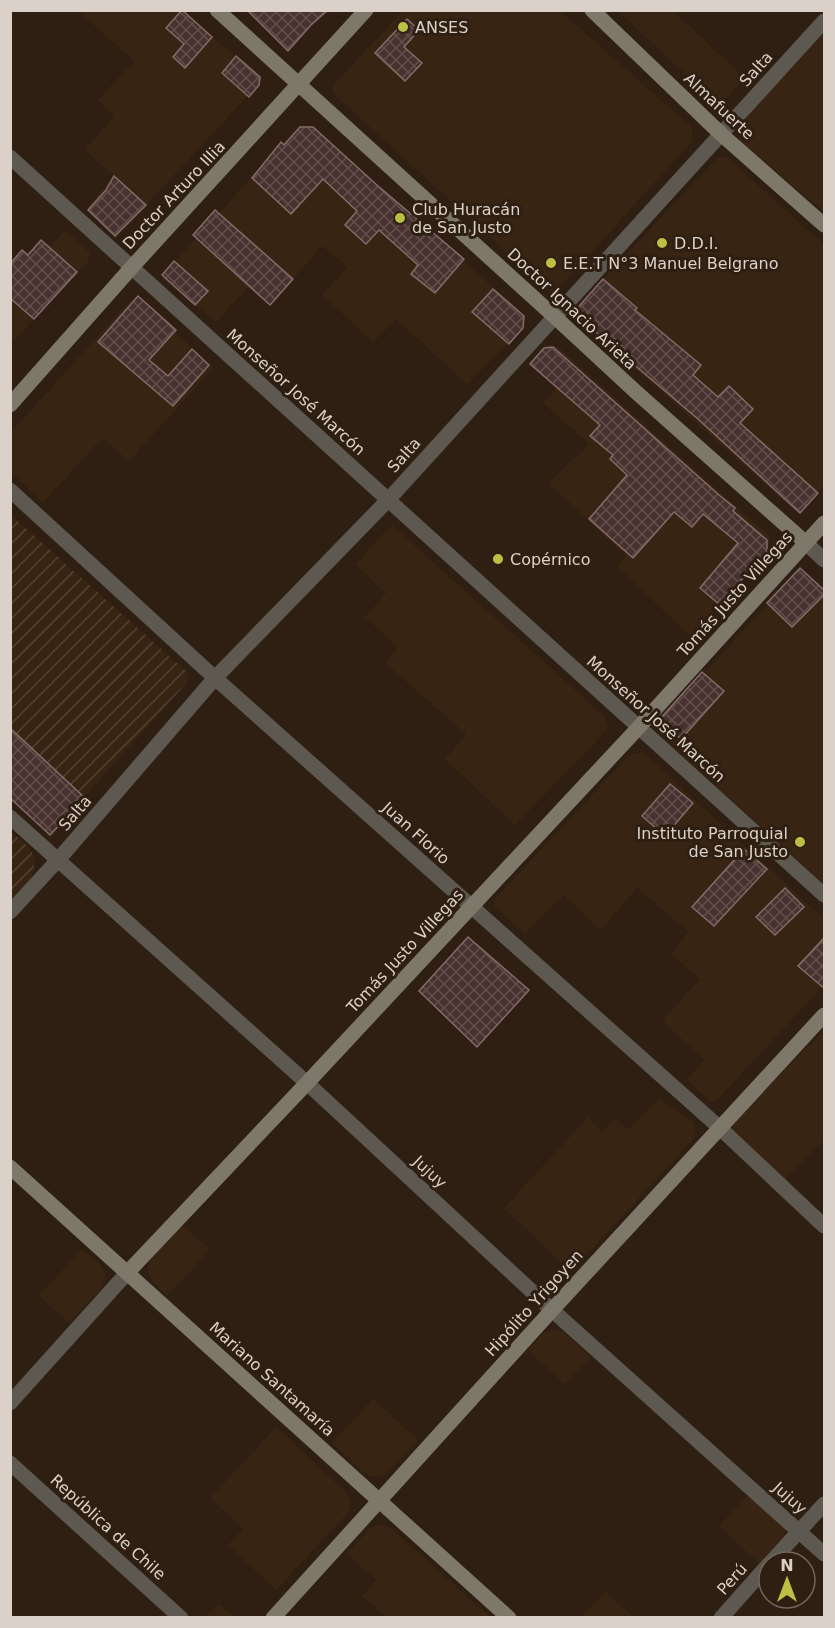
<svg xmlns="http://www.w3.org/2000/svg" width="835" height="1628" font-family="'DejaVu Sans',sans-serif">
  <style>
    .built { fill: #382412 }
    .industrial { fill: url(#industrial-furrows) }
    .building { fill: url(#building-cross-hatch); stroke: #856b69; stroke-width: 1.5 }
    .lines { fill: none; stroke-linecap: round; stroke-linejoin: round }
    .street { stroke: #5d5950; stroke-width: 15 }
    .secondary { stroke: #7d786a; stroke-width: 15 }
    .poi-dot { fill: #bbc044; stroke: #2e1f12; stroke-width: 2 }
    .labels { text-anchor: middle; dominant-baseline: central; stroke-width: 6; stroke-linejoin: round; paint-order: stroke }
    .poi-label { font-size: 16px; fill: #dbd1c8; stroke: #2e1f12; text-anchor: start }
    .street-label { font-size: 16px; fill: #dbd1c8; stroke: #2e1f12 }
  </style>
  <defs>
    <pattern id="industrial-furrows" width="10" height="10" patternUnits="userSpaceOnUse" patternTransform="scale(1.5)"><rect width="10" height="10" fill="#382412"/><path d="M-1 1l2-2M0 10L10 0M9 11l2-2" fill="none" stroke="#544333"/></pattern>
    <pattern id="building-cross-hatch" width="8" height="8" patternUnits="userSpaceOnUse" patternTransform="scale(1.5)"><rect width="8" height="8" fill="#483230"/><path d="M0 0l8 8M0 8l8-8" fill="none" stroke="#624f4c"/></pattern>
  </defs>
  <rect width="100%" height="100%" fill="#2e1f12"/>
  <g class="built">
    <path d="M78,11H185L257,77L258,85L118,235L114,234L86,210L113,176L85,149L114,116L98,100L134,61Z"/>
    <path d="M403,11H560L692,127V141L553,295L333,93V85Z"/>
    <path d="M617,11H673L745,78L725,100H714Z"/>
    <path d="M824,30V212L740,141L737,133L741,120Z"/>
    <path d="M299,125L311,126L522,313L525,327L467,384L396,319L373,342L322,295L347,267L322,246L270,305L249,286L216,322L163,279L165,273Z"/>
    <path d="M718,157H727L824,245V485L804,507L794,510L572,312Z"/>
    <path d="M66,230L90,253L88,262L11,343V264L28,255L41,240L50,247Z"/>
    <path d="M131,300L142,301L213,368L129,461L102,438L43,503L11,472L10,433Z"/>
    <path d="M546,345L557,346L769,536V549L690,636L617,566L626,556L549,483L589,444L543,403L557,388L530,364Z"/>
    <path d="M393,526L605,717L609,728L515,825L445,759L466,734L385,663L398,648L365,617L386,593L355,565L388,528Z"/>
    <path d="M801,568L824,588V884L658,733L656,725Z"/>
    <path d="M643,752L824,919V985L718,1099L711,1102L687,1080L704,1060L662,1020L700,979L671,954L689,932L637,888L601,930L563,895L525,934L495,906L494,900L629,755Z"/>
    <path d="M824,1030V1140L785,1180L734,1136L732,1129L733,1122Z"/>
    <path d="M659,1099L693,1122L696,1131L694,1138L571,1272L504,1208L588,1117L602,1131L615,1118L628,1130Z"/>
    <path d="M181,1224L210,1250L167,1296L153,1282L148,1274V1265L150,1256Z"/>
    <path d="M82,1249L101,1266L106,1277L102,1287L69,1323L39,1296Z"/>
    <path d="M555,1329L562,1331L591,1357L565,1384L528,1350L543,1333Z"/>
    <path d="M373,1399L418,1440L387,1474L380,1477L371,1476L363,1472L332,1443Z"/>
    <path d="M276,1427L346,1492L351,1503L348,1513L276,1590L228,1545L243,1529L210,1498Z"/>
    <path d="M749,1494L786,1529L784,1536L759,1563L719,1526Z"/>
    <path d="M381,1524L391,1528L490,1617H386L362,1596L376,1580L347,1554L370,1528Z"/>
    <path d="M606,1592L633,1617H580Z"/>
    <path d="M219,1604L234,1617H206Z"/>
  </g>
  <g class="industrial">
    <path d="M11,515L188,673L187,682L56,829L51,832L11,796Z"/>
    <path d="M11,832L28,846L34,857V870L30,880L11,898Z"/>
  </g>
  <g class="building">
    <path d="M182,10L212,37L185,68L173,57L184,44L166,28Z"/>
    <path d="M247,10H328L311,25L288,51Z"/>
    <path d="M407,19L419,30L404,47L422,63L405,81L375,53Z"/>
    <path d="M236,56L260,77L259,85L249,97L222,73Z"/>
    <path d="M300,127H313L378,186L464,259L435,293L411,274L418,265L379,230L366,244L345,225L357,211L323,179L291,214L252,178L281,142L284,145Z"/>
    <path d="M114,176L146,205L115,236L88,210L106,190Z"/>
    <path d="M215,210L293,279L270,305L193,235Z"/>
    <path d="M41,240L77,272L34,319L10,298V264L22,250L28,255Z"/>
    <path d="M174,261L208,291L195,305L162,275Z"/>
    <path d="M603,279L637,308L635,310L701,365L693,375L718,397L729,386L753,409L740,423L818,493L800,513L698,419L573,313Z"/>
    <path d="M493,289L524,316L523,328L509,344L472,312Z"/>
    <path d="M138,296L176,330L149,360L168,376L192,349L209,365L173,406L98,342Z"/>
    <path d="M553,347L719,495L735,508L733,511L767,540V551L720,605L700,588L738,543L703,514L692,527L674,512L633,558L589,519L627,475L610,459L613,455L590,436L600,425L530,364L544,348Z"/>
    <path d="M800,568L825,591V594L792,627L767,603Z"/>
    <path d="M702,672L724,691L681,739L659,720Z"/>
    <path d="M10,728L85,798L50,835L10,798Z"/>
    <path d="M670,784L693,803L665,836L642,816Z"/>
    <path d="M744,849L767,869L714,926L692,907Z"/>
    <path d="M785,888L804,907L775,935L756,917Z"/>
    <path d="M468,937L529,990L477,1047L419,991Z"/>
    <path d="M825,937V989L798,966Z"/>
  </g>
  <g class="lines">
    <g class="street">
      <path d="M10,157L824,895"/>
      <path d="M10,490L215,678L720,1128L824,1226"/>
      <path d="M806,543L824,560"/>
      <path d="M10,817L307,1083L552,1310L824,1554"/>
      <path d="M10,912L58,860L215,678L388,500L824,21"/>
      <path d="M10,1403L127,1273"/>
      <path d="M10,1463L181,1618"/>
      <path d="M771,1562L824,1504"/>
      <path d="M721,1618L769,1564"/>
    </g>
    <g class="secondary">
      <path d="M217,10L555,317L636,392L806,543"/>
      <path d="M592,10L721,134L824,225"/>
      <path d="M10,405L132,267L366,10"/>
      <path d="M10,1167L509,1618"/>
      <path d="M127,1273L307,1083L639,727L824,523"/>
      <path d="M273,1618L552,1310L824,1015"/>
    </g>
  </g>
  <g class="poi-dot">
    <circle cx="403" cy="27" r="6"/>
    <circle cx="400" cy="218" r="6"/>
    <circle cx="662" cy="243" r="6"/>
    <circle cx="551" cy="263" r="6"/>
    <circle cx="498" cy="559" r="6"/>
    <circle cx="800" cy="842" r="6"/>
  </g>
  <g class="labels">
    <g class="poi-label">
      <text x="415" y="27">ANSES</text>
      <text x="412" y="209">Club Huracán<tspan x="412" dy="18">de San Justo</tspan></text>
      <text x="674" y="243">D.D.I.</text>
      <text x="563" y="263">E.E.T N°3 Manuel Belgrano</text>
      <text x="510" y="559">Copérnico</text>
      <text x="788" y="833" text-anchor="end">Instituto Parroquial<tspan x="788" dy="18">de San Justo</tspan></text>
    </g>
    <g class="street-label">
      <text transform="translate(756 69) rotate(-48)">Salta</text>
      <text transform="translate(719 106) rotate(43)">Almafuerte</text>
      <text transform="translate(174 195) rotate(-47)">Doctor Arturo Illia</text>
      <text transform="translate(572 309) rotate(43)">Doctor Ignacio Arieta</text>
      <text transform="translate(296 392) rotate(42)">Monseñor José Marcón</text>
      <text transform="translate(404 455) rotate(-48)">Salta</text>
      <text transform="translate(735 594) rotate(-48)">Tomás Justo Villegas</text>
      <text transform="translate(656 719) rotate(42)">Monseñor José Marcón</text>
      <text transform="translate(75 813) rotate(-49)">Salta</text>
      <text transform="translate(416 833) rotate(42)">Juan Florio</text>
      <text transform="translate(405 951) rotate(-47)">Tomás Justo Villegas</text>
      <text transform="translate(430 1172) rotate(43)">Jujuy</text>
      <text transform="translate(534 1303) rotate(-48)">Hipólito Yrigoyen</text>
      <text transform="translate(272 1379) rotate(42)">Mariano Santamaría</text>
      <text transform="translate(790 1498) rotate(42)">Jujuy</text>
      <text transform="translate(108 1527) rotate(42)">República de Chile</text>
      <text transform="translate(732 1579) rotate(-48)">Perú</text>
    </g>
  </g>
  <rect width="835" height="1628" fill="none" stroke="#dbd1c8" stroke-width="24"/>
  <g transform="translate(787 1580)"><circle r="28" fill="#2e1f12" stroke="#73665b" stroke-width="1.5"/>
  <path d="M0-4.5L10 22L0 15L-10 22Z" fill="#bbc044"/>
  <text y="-9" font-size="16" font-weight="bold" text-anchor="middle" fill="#dbd1c8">N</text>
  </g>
</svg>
